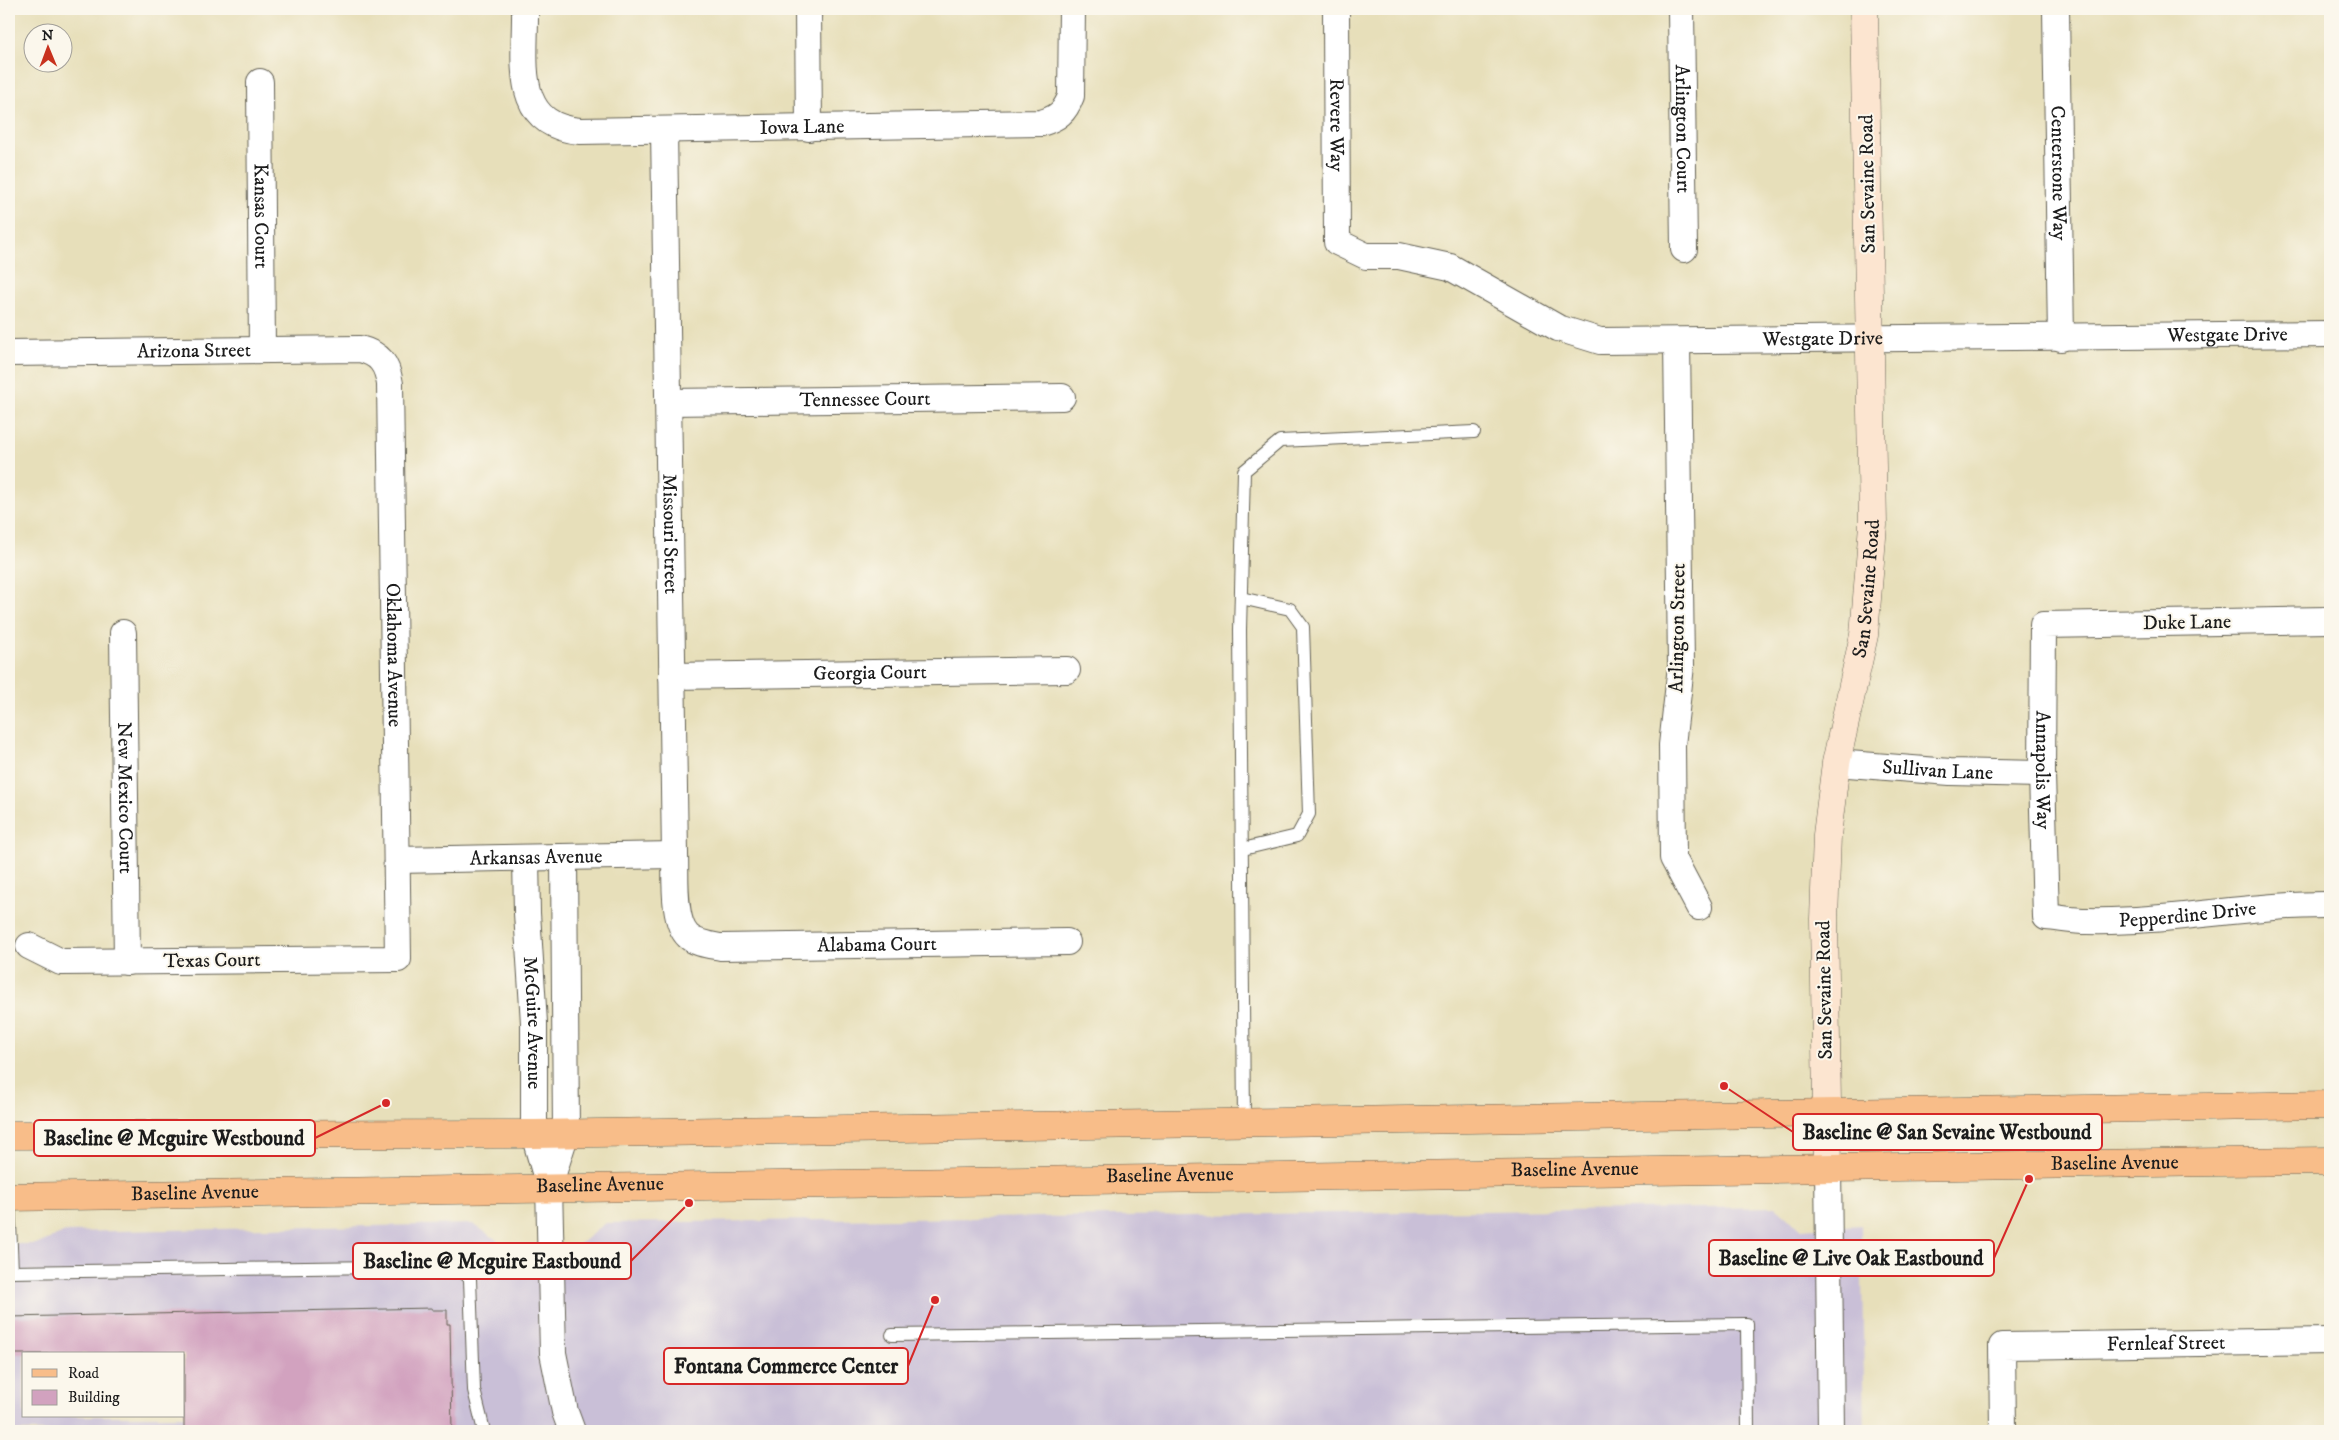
<svg xmlns="http://www.w3.org/2000/svg" width="2339" height="1440" font-family="'IM FELL DW Pica',serif">
  <style>
    .industrial { fill: #c9bfd7; fill-rule: evenodd }
    .building { fill: #d2a2bf }
    .lines { fill: none; stroke-linecap: round; stroke-linejoin: round }
    .lane-casing { stroke: #636053; stroke-width: 14 }
    .street-casing { stroke: #636053; stroke-width: 28 }
    .secondary-casing { stroke: #636053; stroke-width: 29 }
    .primary-casing { stroke: #636053; stroke-width: 29 }
    .lane { stroke: #fff; stroke-width: 12 }
    .street { stroke: #fff; stroke-width: 26 }
    .secondary { stroke: #fce5d0; stroke-width: 28 }
    .primary { stroke: #f8bd89; stroke-width: 28 }
    .labels { text-anchor: middle; dominant-baseline: central; stroke-width: 4; stroke-linejoin: round; paint-order: stroke }
    .street-label { font-size: 20px; fill: #1c1c1c; stroke: #fbf7ec }
    .leader { fill: none; stroke: #d62828; stroke-width: 2 }
    .callout-dot { fill: #d62828; stroke: #fbf7ec; stroke-width: 2 }
    .callout { fill: #fbf7ec; stroke: #d62828; stroke-width: 2 }
    .callout-label { font-size: 21px; text-anchor: middle; font-weight: bold; fill: #1c1c1c }
  </style>
  <rect width="100%" height="100%" fill="#fbf7ec"/>
  <filter id="ink" filterUnits="userSpaceOnUse"><feTurbulence type="fractalNoise" baseFrequency=".02" numOctaves="2"/><feDisplacementMap in="SourceGraphic" scale="10" xChannelSelector="R" yChannelSelector="G"/><feConvolveMatrix kernelMatrix="1 2 1 2 8 2 1 2 1" color-interpolation-filters="sRGB"/></filter>
  <filter id="wash" filterUnits="userSpaceOnUse"><feTurbulence type="fractalNoise" baseFrequency=".0096" numOctaves="4" result="noise"/><feDisplacementMap in="SourceGraphic" scale="20" xChannelSelector="R" yChannelSelector="G"/><feGaussianBlur stdDeviation="1.12" result="paint"/><feColorMatrix in="noise" values="0 0 0 0 0 0 0 0 0 0 0 0 0 0 0 0 0 1.4 0 .05"/><feComposite in="paint" operator="in"/></filter>
  <g filter="url(#wash)">
    <rect width="100%" height="100%" fill="#e7dfba"/>
    <path class="industrial" d="M1776,1207L1801,1229L1861,1225L1865,1431H9V1244H38L65,1232L473,1224L506,1246H577L606,1223ZM24,1354H184V1416H24Z"/>
    <g id="blocks">
      <path class="building" d="M432,1308V1310H447V1324H450L452,1431H184V1354H9V1317Z"/>
    </g>
  </g>
  <g filter="url(#ink)">
    <use href="#blocks" fill-opacity="0" stroke="#636053" stroke-width="1"/>
    <g class="lines">
      <g class="lane-casing">
        <g id="lane">
          <path d="M1241,598L1290,609L1303,627L1309,814L1297,836L1243,849"/>
          <path d="M1244,1122L1240,630L1244,471L1280,441L1474,432"/>
          <path d="M9,1197L12,1272"/>
          <path d="M9,1272L458,1266L470,1279L474,1390L484,1431"/>
          <path d="M892,1335L1747,1324L1748,1431"/>
        </g>
      </g>
      <g class="street-casing">
        <g id="street">
          <path id="s1" d="M525,9C526,60 511,125 580,131L1041,123C1058,118 1065,112 1071,96L1072,9"/>
          <path d="M808,9L809,128"/>
          <path id="s2" d="M1336,9L1337,242L1366,256H1399L1450,267L1558,328L1600,341L2330,334"/>
          <path id="s3" d="M1681,9L1684,249"/>
          <path id="s4" d="M2056,9L2061,338"/>
          <path id="s5" d="M260,82L262,350"/>
          <path id="s6" d="M664,130L675,855C676,875 672,921 688,936C696,944 711,945 721,947L1067,942"/>
          <path d="M1677,341L1681,666L1672,745L1673,858L1699,907"/>
          <path id="s7" d="M9,353L360,349C380,354 387,364 390,384L398,959L61,962L29,946"/>
          <path id="s8" d="M669,402L1062,397"/>
          <path id="s9" d="M2330,620L2043,625L2042,774L2046,917C2059,918 2074,921 2087,921C2169,923 2249,904 2330,905"/>
          <path id="s10" d="M123,633L127,962"/>
          <path id="s11" d="M672,676L1067,670"/>
          <path id="s12" d="M1836,763L1950,772L2042,774"/>
          <path id="s13" d="M526,858L527,913L534,1023V1134L549,1186L553,1353L565,1412L572,1431"/>
          <path id="s14" d="M397,860L675,855"/>
          <path d="M1828,1166L1831,1431"/>
          <path d="M549,1186L566,1133L564,857"/>
          <path id="s15" d="M2003,1431L2002,1346L2330,1341"/>
        </g>
      </g>
      <g class="secondary-casing">
        <g id="secondary">
          <path id="s16" d="M1828,1166L1824,919L1827,835L1836,763L1864,635L1873,525L1864,9"/>
        </g>
      </g>
      <g class="primary-casing">
        <g id="primary">
          <path d="M9,1135L534,1134L2330,1105"/>
          <path id="s17" d="M9,1197C782,1180 1556,1168 2330,1161"/>
        </g>
      </g>
      <use href="#lane" class="lane"/>
      <use href="#street" class="street"/>
      <use href="#secondary" class="secondary"/>
      <use href="#primary" class="primary"/>
    </g>
  </g>
  <g class="labels">
    <g class="street-label">
      <text stroke="none"><textPath href="#s2" startOffset="116">Revere Way</textPath></text>
      <text stroke="none"><textPath href="#s1" startOffset="375">Iowa Lane</textPath></text>
      <text stroke="none"><textPath href="#s3" startOffset="120">Arlington Court</textPath></text>
      <text stroke="none"><textPath href="#s4" startOffset="164">Centerstone Way</textPath></text>
      <text transform="translate(1868 184) rotate(-91)">San Sevaine Road</text>
      <text stroke="none"><textPath href="#s5" startOffset="134">Kansas Court</textPath></text>
      <text stroke="none"><textPath href="#s2" startOffset="1146">Westgate Drive</textPath></text>
      <text stroke="none"><textPath href="#s2" startOffset="741">Westgate Drive</textPath></text>
      <text stroke="none"><textPath href="#s7" startOffset="185">Arizona Street</textPath></text>
      <text stroke="none"><textPath href="#s8" startOffset="196">Tennessee Court</textPath></text>
      <text stroke="none"><textPath href="#s6" startOffset="404">Missouri Street</textPath></text>
      <text stroke="none"><textPath href="#s16" startOffset="581">San Sevaine Road</textPath></text>
      <text transform="translate(2187 623) rotate(-1)">Duke Lane</text>
      <text transform="translate(1678 628) rotate(-89)">Arlington Street</text>
      <text stroke="none"><textPath href="#s7" startOffset="672">Oklahoma Avenue</textPath></text>
      <text stroke="none"><textPath href="#s11" startOffset="198">Georgia Court</textPath></text>
      <text stroke="none"><textPath href="#s12" startOffset="102">Sullivan Lane</textPath></text>
      <text stroke="none"><textPath href="#s9" startOffset="432">Annapolis Way</textPath></text>
      <text stroke="none"><textPath href="#s10" startOffset="165">New Mexico Court</textPath></text>
      <text stroke="none"><textPath href="#s14" startOffset="139">Arkansas Avenue</textPath></text>
      <text stroke="none"><textPath href="#s9" startOffset="721">Pepperdine Drive</textPath></text>
      <text stroke="none"><textPath href="#s6" startOffset="1000">Alabama Court</textPath></text>
      <text transform="translate(212 961) rotate(-1)">Texas Court</text>
      <text transform="translate(1825 990) rotate(-91)">San Sevaine Road</text>
      <text stroke="none"><textPath href="#s13" startOffset="165">McGuire Avenue</textPath></text>
      <text stroke="none"><textPath href="#s17" startOffset="2106">Baseline Avenue</textPath></text>
      <text stroke="none"><textPath href="#s17" startOffset="1566">Baseline Avenue</textPath></text>
      <text stroke="none"><textPath href="#s17" startOffset="1161">Baseline Avenue</textPath></text>
      <text stroke="none"><textPath href="#s17" startOffset="591">Baseline Avenue</textPath></text>
      <text stroke="none"><textPath href="#s17" startOffset="186">Baseline Avenue</textPath></text>
      <text stroke="none"><textPath href="#s15" startOffset="249">Fernleaf Street</textPath></text>
    </g>
  </g>
  <path class="leader" d="M1724 1086L1793 1132M386 1103L315 1138M2029 1179L1994 1258M689 1203L631 1261M935 1300L908 1366"/>
  <g class="callout-dot">
    <circle cx="1724" cy="1086" r="5"/>
    <circle cx="386" cy="1103" r="5"/>
    <circle cx="2029" cy="1179" r="5"/>
    <circle cx="689" cy="1203" r="5"/>
    <circle cx="935" cy="1300" r="5"/>
  </g>
  <g class="callout">
    <rect x="1793" y="1114" width="309" height="36" rx="5"/>
    <rect x="34" y="1120" width="281" height="36" rx="5"/>
    <rect x="1709" y="1240" width="285" height="36" rx="5"/>
    <rect x="353" y="1243" width="278" height="36" rx="5"/>
    <rect x="664" y="1348" width="244" height="36" rx="5"/>
  </g>
  <g class="callout-label">
    <text x="1947" y="1139">Baseline @ San Sevaine Westbound</text>
    <text x="174" y="1145">Baseline @ Mcguire Westbound</text>
    <text x="1851" y="1265">Baseline @ Live Oak Eastbound</text>
    <text x="492" y="1268">Baseline @ Mcguire Eastbound</text>
    <text x="786" y="1373">Fontana Commerce Center</text>
  </g>
  <rect width="2339" height="1440" fill="none" stroke="#fbf7ec" stroke-width="30"/>
  <rect x="22" y="1352" width="162" height="65" fill="#fbf7ec" stroke="#a29f99"/>
  <rect x="32" y="1369" width="25" height="8" fill="#f8bd89" stroke="#a29f99"/>
  <text x="68" y="1378" font-size="15" fill="#1c1c1c">Road</text>
  <rect x="32" y="1390" width="25" height="15" fill="#d2a2bf" stroke="#a29f99"/>
  <text x="68" y="1402" font-size="15" fill="#1c1c1c">Building</text>
  <g transform="translate(48 48) rotate(359)"><circle r="24" fill="#fbf7ec" stroke="#a29f99"/>
  <path d="M0-4L9 19L0 12L-9 19Z" fill="#c8321e"/>
  <text y="-8" font-size="14" font-weight="bold" text-anchor="middle" fill="#1c1c1c">N</text>
  </g>
</svg>
